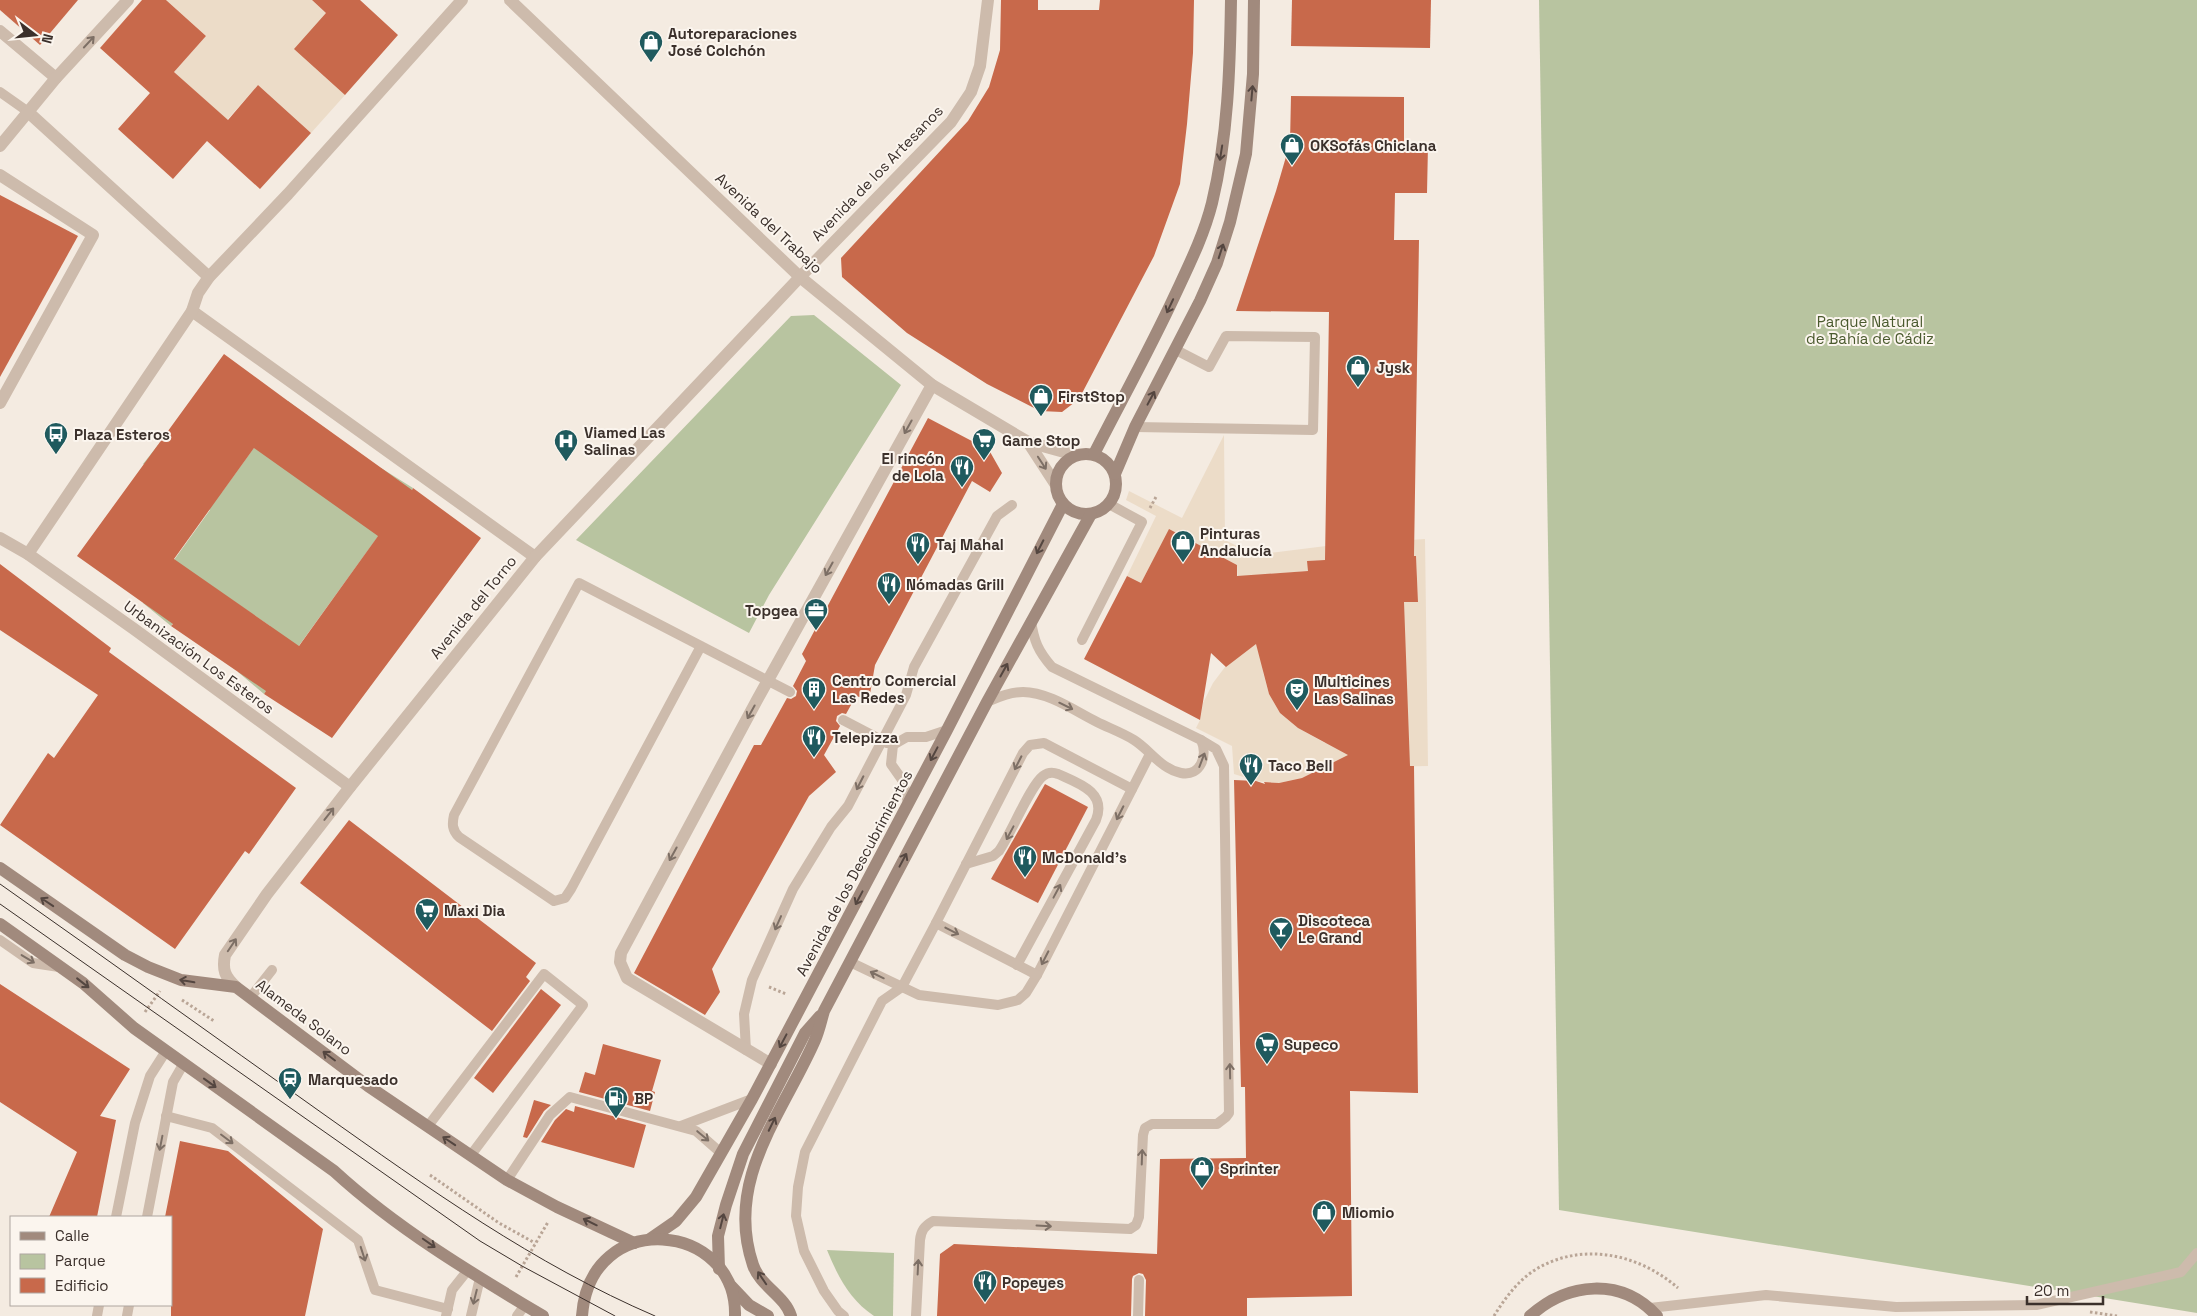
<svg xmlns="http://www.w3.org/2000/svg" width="2197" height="1316" font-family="'Space Grotesk',sans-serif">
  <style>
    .green { fill: #b8c4a0 }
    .plaza { fill: #ecdcc8; fill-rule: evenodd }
    .building { fill: #c8694b; fill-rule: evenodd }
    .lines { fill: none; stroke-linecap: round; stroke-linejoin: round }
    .path { stroke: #b9a596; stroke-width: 3; stroke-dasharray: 2.5 2.5; stroke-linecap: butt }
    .service { stroke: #cdbbac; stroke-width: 10 }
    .minor { stroke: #cdbbac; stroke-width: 12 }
    .tertiary { stroke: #cdbbac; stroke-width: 12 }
    .secondary { stroke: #a18a7d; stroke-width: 12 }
    .tram { stroke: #3b302b; stroke-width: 1 }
    .oneway { stroke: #7d6f65 }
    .oneway2 { stroke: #544640 }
    .labels { text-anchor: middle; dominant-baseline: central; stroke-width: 4; stroke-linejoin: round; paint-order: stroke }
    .poi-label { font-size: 15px; font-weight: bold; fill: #3b302b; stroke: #fbf5ee; text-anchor: start }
    .street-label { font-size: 15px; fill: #3b302b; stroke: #fbf5ee }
    .park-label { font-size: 15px; fill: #4a5a2e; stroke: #fbf5ee }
  </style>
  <rect width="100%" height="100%" fill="#f4ebe1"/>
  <g class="green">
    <path d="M1539,0H2197V1313L1559,1210Z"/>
    <path d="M814,315L901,385L769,595L749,633L576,540L791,316Z"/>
    <path d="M288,401L316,422L349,515L381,468L413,488L264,694L238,672L270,626L203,580L171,626L143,603L210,510L143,464L158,445L222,492Z"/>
    <path d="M827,1250L894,1253L893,1316H874C850,1300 838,1277 827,1250Z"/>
  </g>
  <g class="plaza">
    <path d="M166,0H312L326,13L345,95L311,133L258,85L227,120L174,72L206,36Z"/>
    <path d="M1224,435L1225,540L1255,555L1326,546L1425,539L1428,766L1322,768L1302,778L1279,783L1256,781L1234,774L1232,746L1196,728L1200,720L1203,703L1213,683L1225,667L1241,655L1237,565L1169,530L1141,583L1127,576L1156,516L1126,500L1129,491L1182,518ZM1416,556L1418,601L1404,602L1325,743L1298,728L1280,713L1269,694L1263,672L1256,575L1308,571V561Z"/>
  </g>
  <g class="building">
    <path d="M0,0H78L40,45L0,10Z"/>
    <path d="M142,0H166L206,36L174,72L228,120L258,85L311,133L260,189L207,141L173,179L118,129L150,93L100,48Z"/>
    <path d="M312,0H360L398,35L345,95L294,49L326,13Z"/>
    <path d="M1001,0H1038V10H1099L1100,0H1194L1193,53L1187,124L1180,184L1154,256L1079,399L1062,412L1040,411L987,384L907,333L842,277L841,258L968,121L989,87L1000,50Z"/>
    <path d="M1292,0H1431L1430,48L1291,46Z"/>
    <path d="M1291,96L1404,97V144L1428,145L1427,193H1395L1394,240H1419L1414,556H1416L1418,602H1404L1410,766H1414L1418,1093L1350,1091L1352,1296L1247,1298V1316H1145L1146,1280L1143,1274L1139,1273L1133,1276L1132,1279L1131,1316H937L940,1254L954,1244L1157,1254L1160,1159L1246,1158L1245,1087H1241L1234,780L1256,781L1265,784L1264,782L1279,783L1302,778L1348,755L1298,728L1280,713L1269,694L1256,644L1226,667L1211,653L1200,720L1084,659L1127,576L1141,583L1169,529L1237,565V576L1308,571L1307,561L1325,560L1329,312L1236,311L1276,191L1290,143Z"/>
    <path d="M0,195L78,236L0,377Z"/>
    <path d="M224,354L288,401L412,490L413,488L481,538L332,738L264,694L266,691L171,626L173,624L77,556ZM254,448L378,536L299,646L174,559Z"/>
    <path d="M928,418L989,450L1002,473L990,492L972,481L875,665L869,700L856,696L846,714L842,713L837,716L836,721L840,726L824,755L836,772L809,796L712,969L720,992L705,1015L634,973L754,745H761L787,698L791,699L796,696L797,691L793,686L806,661L802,654Z"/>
    <path d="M0,564L111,648L109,652L296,788L249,854L245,851L175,949L0,825L48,753L54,758L98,695L0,630Z"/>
    <path d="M1045,784L1088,807L1038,903L991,879Z"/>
    <path d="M349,820L536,963L526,977L530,981L492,1031L300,883Z"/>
    <path d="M0,984L130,1069L100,1116L116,1120L97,1217H49L77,1152L0,1102Z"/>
    <path d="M541,989L561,1005L493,1093L474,1078Z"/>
    <path d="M603,1044L661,1060L652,1091L655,1092L650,1111L579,1092L585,1072L595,1075Z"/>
    <path d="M534,1100L551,1105L544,1111L527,1138L523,1137Z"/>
    <path d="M575,1106L646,1125L634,1168L541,1142L555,1120L566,1109L574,1112Z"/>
    <path d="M180,1141L228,1151L323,1229L305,1316H171V1217H165Z"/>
  </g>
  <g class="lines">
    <g class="path">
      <path d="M1150,508L1157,495"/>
      <path d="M769,987L786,994"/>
      <path d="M182,1000L214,1021"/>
      <path d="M145,1012L160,991"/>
      <path d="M430,1175L499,1223L535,1243"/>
      <path d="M516,1277L548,1222"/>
      <path d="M2090,1312L2117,1316"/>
      <path d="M1494,1316C1505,1298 1519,1279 1538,1268C1584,1242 1639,1254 1678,1288"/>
    </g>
    <g class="service">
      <path d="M0,92L27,111"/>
      <path d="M1135,427L1313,430L1315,337L1226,336L1209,367L1176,350"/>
      <path d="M1082,640L1142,522L1109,504"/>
      <path d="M701,646L571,889L565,898L554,901L459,837C452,830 452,824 454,815L579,583L790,692"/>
      <path d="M987,702C999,697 1010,692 1023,692C1048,692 1075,711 1097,722C1109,728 1123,733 1134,740C1150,750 1161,769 1181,773C1201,777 1208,755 1201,740L1052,667C1038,651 1034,641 1031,621"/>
      <path d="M843,720L887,743"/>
      <path d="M893,745L891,764L903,781L908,803"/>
      <path d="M893,745L907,737H926L947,730"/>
      <path d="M966,864L993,856L999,851C1011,834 1030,786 1043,776C1048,772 1053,772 1058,774C1078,783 1107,792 1096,820L1017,965"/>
      <path d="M0,940L33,963L59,967"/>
      <path d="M850,962L919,995L998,1005L1018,1000L1026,993L1037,975L1150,754"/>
      <path d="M1037,975L936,923L1023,753L1030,745L1044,743L1132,789"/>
      <path d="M250,998L272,970"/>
      <path d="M746,1050L744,1014L752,980L793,889L831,827L848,806L906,695L914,667L997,516L1012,505"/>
      <path d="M166,1116L212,1128L358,1240L375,1290L448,1309"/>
      <path d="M428,1126L544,974L583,1005L471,1155"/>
      <path d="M681,1126L752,1099"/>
      <path d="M507,1180L550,1115L570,1097L696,1131L721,1153"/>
      <path d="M116,1217L135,1123L150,1076L166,1051"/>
      <path d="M147,1217L173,1082L184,1063"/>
      <path d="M1650,1308L1766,1295L1896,1307L2036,1305L2181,1272L2197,1253"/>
      <path d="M97,1316L99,1305"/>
      <path d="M127,1316L129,1305"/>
      <path d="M446,1316L452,1290L468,1270"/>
      <path d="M471,1316L480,1278"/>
      <path d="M517,1316L525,1305"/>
      <path d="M844,1316L838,1311L824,1291L804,1251L796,1216L798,1187L805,1152L882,1001L902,987L936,923"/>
      <path d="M916,1316L920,1240C921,1231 924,1226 933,1221L1130,1229L1136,1225L1139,1217L1143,1135L1145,1128L1152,1124H1217L1226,1117L1229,1113L1224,766L1216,749L1201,740"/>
      <path d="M1138,1316L1139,1280"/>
    </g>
    <g class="minor">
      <path d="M0,31L56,78"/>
      <path d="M27,111L209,277"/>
      <path d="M0,146L56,78L128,0"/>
      <path d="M0,175L93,235L0,403"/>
      <path d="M192,311L535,557"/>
      <path d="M0,538L28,554L134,629L350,787"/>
      <path d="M28,554L192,311L198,293L209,277L288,194L462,0"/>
      <path d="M771,1064L627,978L620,962L621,953L757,700L932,385"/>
    </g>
    <g class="tertiary">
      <path d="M510,0L800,277L932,385L1028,442L1075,455"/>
      <path d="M1028,442L1056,485"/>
      <path d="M236,987C225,977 222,970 225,955L267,894L350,787L535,557L800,277L951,122L971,92L980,66L988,0"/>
    </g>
    <g class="secondary">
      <circle cx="1086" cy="484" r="30"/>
      <path d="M1094,454C1121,401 1150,349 1175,295C1189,265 1204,235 1212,203C1228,137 1230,68 1231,0"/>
      <path d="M1115,474L1135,427L1200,301L1217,263L1230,222L1246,154L1253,74L1254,0"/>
      <path d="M0,868L125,955L148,967L181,980L236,987L368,1086L507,1180L557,1207L634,1243"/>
      <path d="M0,924L83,983L134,1028L334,1171C396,1228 471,1273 543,1316"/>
      <path d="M650,1239L676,1221L696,1197L752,1099L947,730L1063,504"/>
      <path d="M719,1269L718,1236L726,1205L743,1154L805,1033L820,1016"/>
      <path d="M731,1286L749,1305L768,1316"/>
      <path d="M582,1316C590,1206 738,1222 735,1316"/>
      <path d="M791,1316C785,1296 760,1286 753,1265C724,1180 783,1113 815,1040C819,1031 821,1021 824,1011L987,702L1091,514"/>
      <path d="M1530,1316C1568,1282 1621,1277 1657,1316"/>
    </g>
    <g class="tram">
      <path d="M0,884C108,960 215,1037 322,1113C428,1188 534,1264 655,1316"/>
      <path d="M0,904L480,1241L522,1266L615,1316"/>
    </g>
  </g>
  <defs><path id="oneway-shaft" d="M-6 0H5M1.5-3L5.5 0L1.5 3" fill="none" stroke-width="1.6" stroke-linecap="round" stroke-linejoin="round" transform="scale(1.25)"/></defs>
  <g class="oneway">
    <use href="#oneway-shaft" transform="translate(89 42) rotate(-47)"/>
    <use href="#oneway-shaft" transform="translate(908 427) rotate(119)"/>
    <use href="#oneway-shaft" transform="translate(1042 463) rotate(57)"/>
    <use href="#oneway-shaft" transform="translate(829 569) rotate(119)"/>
    <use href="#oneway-shaft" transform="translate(1066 706) rotate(26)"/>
    <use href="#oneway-shaft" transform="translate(751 712) rotate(119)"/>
    <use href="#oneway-shaft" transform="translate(1202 760) rotate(-69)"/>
    <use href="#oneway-shaft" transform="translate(1018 763) rotate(117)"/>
    <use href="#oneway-shaft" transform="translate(860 783) rotate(117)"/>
    <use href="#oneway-shaft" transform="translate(1120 813) rotate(117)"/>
    <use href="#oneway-shaft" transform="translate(329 814) rotate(-52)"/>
    <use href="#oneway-shaft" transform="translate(1010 833) rotate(118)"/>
    <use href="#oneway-shaft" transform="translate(673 854) rotate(119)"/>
    <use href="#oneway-shaft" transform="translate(1057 891) rotate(-62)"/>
    <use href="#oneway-shaft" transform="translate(778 923) rotate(114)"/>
    <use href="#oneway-shaft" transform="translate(952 931) rotate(27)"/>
    <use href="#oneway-shaft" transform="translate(232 945) rotate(-56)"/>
    <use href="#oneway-shaft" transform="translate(1045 958) rotate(117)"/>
    <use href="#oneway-shaft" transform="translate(28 959) rotate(31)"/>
    <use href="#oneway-shaft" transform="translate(877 975) rotate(-154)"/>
    <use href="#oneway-shaft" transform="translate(1230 1071) rotate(-91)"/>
    <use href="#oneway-shaft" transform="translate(703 1136) rotate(40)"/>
    <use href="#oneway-shaft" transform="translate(227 1139) rotate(37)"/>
    <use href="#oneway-shaft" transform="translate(161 1143) rotate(101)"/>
    <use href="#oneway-shaft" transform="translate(1142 1157) rotate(-88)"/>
    <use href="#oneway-shaft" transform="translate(1044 1226) rotate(3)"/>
    <use href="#oneway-shaft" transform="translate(363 1254) rotate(72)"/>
    <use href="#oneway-shaft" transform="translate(918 1267) rotate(-87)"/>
    <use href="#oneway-shaft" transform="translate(475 1297) rotate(104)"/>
  </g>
  <g class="oneway2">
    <use href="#oneway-shaft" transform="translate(1252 93) rotate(-85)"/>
    <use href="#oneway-shaft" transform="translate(1221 153) rotate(99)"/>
    <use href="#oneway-shaft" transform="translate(1221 251) rotate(-72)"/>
    <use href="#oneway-shaft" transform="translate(1170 306) rotate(115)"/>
    <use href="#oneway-shaft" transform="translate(1151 398) rotate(-62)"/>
    <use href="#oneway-shaft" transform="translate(1040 547) rotate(117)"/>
    <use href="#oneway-shaft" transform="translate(1004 670) rotate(-61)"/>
    <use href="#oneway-shaft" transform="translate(934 754) rotate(118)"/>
    <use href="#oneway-shaft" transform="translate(903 860) rotate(-62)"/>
    <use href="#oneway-shaft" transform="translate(859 898) rotate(118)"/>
    <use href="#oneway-shaft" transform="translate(47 902) rotate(-146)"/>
    <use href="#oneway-shaft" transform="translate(187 981) rotate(-170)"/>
    <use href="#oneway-shaft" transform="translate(83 983) rotate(38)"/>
    <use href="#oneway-shaft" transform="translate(783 1041) rotate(118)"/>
    <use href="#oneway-shaft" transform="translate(329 1056) rotate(-143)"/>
    <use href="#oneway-shaft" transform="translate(210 1083) rotate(36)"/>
    <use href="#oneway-shaft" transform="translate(772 1124) rotate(-64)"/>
    <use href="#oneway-shaft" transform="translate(449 1141) rotate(-146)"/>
    <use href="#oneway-shaft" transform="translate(722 1221) rotate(-76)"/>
    <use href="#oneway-shaft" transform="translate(590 1222) rotate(-154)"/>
    <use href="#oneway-shaft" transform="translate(429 1243) rotate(35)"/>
    <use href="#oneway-shaft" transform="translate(762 1278) rotate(-124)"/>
  </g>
  <defs>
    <g id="shop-pin" transform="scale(1.25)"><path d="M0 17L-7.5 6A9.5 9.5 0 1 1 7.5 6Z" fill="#1f5a5e" stroke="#fbf5ee"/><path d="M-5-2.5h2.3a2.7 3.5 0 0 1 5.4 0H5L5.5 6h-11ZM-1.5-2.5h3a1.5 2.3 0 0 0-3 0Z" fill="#fff"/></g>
    <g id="bus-pin" transform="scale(1.25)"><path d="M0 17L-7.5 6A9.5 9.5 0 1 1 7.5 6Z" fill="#1f5a5e" stroke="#fbf5ee"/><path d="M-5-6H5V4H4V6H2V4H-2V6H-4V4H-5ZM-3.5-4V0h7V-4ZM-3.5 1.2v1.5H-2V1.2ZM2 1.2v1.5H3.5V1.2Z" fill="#fff"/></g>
    <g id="supermarket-pin" transform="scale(1.25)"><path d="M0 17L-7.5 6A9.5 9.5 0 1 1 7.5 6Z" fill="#1f5a5e" stroke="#fbf5ee"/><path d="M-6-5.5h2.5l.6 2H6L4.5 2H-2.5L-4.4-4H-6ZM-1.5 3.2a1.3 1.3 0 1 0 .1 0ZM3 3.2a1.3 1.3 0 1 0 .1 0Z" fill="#fff"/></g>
    <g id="hospital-pin" transform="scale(1.25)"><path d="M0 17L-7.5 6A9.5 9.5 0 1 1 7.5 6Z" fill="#1f5a5e" stroke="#fbf5ee"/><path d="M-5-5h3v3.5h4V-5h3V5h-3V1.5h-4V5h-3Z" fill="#fff"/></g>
    <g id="restaurant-pin" transform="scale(1.25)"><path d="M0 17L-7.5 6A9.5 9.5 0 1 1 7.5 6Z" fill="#1f5a5e" stroke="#fbf5ee"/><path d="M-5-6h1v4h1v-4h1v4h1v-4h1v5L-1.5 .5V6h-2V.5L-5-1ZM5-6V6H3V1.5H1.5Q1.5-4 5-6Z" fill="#fff"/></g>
    <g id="office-pin" transform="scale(1.25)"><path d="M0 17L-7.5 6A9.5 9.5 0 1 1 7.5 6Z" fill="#1f5a5e" stroke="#fbf5ee"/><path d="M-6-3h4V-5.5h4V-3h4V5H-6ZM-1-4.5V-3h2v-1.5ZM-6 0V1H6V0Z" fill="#fff"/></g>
    <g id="building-pin" transform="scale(1.25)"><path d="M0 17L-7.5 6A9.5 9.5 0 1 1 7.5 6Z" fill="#1f5a5e" stroke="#fbf5ee"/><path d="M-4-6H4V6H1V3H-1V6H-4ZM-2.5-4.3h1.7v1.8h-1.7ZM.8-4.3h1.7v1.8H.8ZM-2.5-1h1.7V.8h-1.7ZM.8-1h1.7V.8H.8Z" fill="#fff"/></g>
    <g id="theatre-pin" transform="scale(1.25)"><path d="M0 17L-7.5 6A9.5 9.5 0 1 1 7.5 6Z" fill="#1f5a5e" stroke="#fbf5ee"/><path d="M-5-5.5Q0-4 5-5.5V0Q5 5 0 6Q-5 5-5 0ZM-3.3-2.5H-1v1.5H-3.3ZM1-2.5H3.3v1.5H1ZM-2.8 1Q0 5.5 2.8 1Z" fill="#fff"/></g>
    <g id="bar-pin" transform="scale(1.25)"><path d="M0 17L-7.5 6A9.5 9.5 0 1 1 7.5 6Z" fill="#1f5a5e" stroke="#fbf5ee"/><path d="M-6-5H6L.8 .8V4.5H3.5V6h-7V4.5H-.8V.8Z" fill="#fff"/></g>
    <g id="station-pin" transform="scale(1.25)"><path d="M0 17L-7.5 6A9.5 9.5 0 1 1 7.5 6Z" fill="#1f5a5e" stroke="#fbf5ee"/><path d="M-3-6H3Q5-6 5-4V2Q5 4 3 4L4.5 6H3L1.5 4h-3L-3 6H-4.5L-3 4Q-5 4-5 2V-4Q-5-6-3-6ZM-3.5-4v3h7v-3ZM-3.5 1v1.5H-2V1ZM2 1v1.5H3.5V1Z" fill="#fff"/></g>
    <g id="fuel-pin" transform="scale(1.25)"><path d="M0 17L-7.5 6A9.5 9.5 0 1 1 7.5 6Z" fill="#1f5a5e" stroke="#fbf5ee"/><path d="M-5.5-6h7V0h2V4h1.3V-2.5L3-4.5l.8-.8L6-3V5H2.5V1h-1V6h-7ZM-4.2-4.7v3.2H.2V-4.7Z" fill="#fff"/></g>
  </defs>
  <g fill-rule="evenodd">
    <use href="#shop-pin" x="651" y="42"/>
    <use href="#shop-pin" x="1292" y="145"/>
    <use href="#shop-pin" x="1358" y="367"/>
    <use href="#shop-pin" x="1041" y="396"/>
    <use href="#bus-pin" x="56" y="434"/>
    <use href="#supermarket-pin" x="984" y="440"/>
    <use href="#hospital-pin" x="566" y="441"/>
    <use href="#restaurant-pin" x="962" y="467"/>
    <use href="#shop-pin" x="1183" y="542"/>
    <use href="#restaurant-pin" x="918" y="544"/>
    <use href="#restaurant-pin" x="889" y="584"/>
    <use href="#office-pin" x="816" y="610"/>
    <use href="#building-pin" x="814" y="689"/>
    <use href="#theatre-pin" x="1297" y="690"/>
    <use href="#restaurant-pin" x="814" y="737"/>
    <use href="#restaurant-pin" x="1251" y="765"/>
    <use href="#restaurant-pin" x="1025" y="857"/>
    <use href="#supermarket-pin" x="427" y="910"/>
    <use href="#bar-pin" x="1281" y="929"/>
    <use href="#supermarket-pin" x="1267" y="1044"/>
    <use href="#station-pin" x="290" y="1079"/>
    <use href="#fuel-pin" x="616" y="1098"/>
    <use href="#shop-pin" x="1202" y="1168"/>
    <use href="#shop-pin" x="1324" y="1212"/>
    <use href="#restaurant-pin" x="985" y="1282"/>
  </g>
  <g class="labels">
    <g class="poi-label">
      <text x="668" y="33">Autoreparaciones<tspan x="668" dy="17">José Colchón</tspan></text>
      <text x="1310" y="145">OKSofás Chiclana</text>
      <text x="1376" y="367">Jysk</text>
      <text x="1058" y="396">FirstStop</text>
      <text x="584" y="432">Viamed Las<tspan x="584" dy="17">Salinas</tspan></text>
      <text x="74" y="434">Plaza Esteros</text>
      <text x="1002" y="440">Game Stop</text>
      <text x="944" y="458" text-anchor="end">El rincón<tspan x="944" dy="17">de Lola</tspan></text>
      <text x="1200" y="533">Pinturas<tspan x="1200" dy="17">Andalucía</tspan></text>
      <text x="936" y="544">Taj Mahal</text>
      <text x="906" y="584">Nómadas Grill</text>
      <text x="798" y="610" text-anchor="end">Topgea</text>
      <text x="832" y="680">Centro Comercial<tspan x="832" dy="17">Las Redes</tspan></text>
      <text x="1314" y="681">Multicines<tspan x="1314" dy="17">Las Salinas</tspan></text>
      <text x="832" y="737">Telepizza</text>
      <text x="1268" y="765">Taco Bell</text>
      <text x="1042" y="857">McDonald's</text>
      <text x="444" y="910">Maxi Dia</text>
      <text x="1298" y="920">Discoteca<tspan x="1298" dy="17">Le Grand</tspan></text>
      <text x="1284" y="1044">Supeco</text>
      <text x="308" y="1079">Marquesado</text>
      <text x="634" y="1098">BP</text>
      <text x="1220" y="1168">Sprinter</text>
      <text x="1342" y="1212">Miomio</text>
      <text x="1002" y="1282">Popeyes</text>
    </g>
    <g class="street-label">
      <text transform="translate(877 173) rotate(-46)">Avenida de los Artesanos</text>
      <text transform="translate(769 223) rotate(43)">Avenida del Trabajo</text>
      <text transform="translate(473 607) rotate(-51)">Avenida del Torno</text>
      <text transform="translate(199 657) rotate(36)">Urbanización Los Esteros</text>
      <text transform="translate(854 873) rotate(-62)">Avenida de los Descubrimientos</text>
      <text transform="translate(304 1017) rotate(37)">Alameda Solano</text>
    </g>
    <g class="park-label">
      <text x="1870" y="321">Parque Natural<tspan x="1870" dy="17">de Bahía de Cádiz</tspan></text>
    </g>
  </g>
  <rect x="10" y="1216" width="162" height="90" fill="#fbf5ee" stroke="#aea6a0"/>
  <rect x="20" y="1232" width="25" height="8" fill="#a18a7d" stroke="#aea6a0"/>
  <text x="55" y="1241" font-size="15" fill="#3b302b">Calle</text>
  <rect x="20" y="1254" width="25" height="15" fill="#b8c4a0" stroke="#aea6a0"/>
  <text x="55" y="1266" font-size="15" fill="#3b302b">Parque</text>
  <rect x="20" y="1278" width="25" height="15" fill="#c8694b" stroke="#aea6a0"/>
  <text x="55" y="1291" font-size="15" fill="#3b302b">Edificio</text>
  <g transform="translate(35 35) rotate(106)" stroke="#fbf5ee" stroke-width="4" paint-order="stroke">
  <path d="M0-4L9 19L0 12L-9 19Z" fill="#3b302b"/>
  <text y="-8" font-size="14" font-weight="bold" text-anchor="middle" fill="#3b302b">N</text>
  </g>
  <path d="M2027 1296v8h76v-8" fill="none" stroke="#3b302b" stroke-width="2.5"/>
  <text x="2034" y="1296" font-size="15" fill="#3b302b" stroke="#fbf5ee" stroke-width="4" paint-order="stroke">20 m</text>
</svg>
